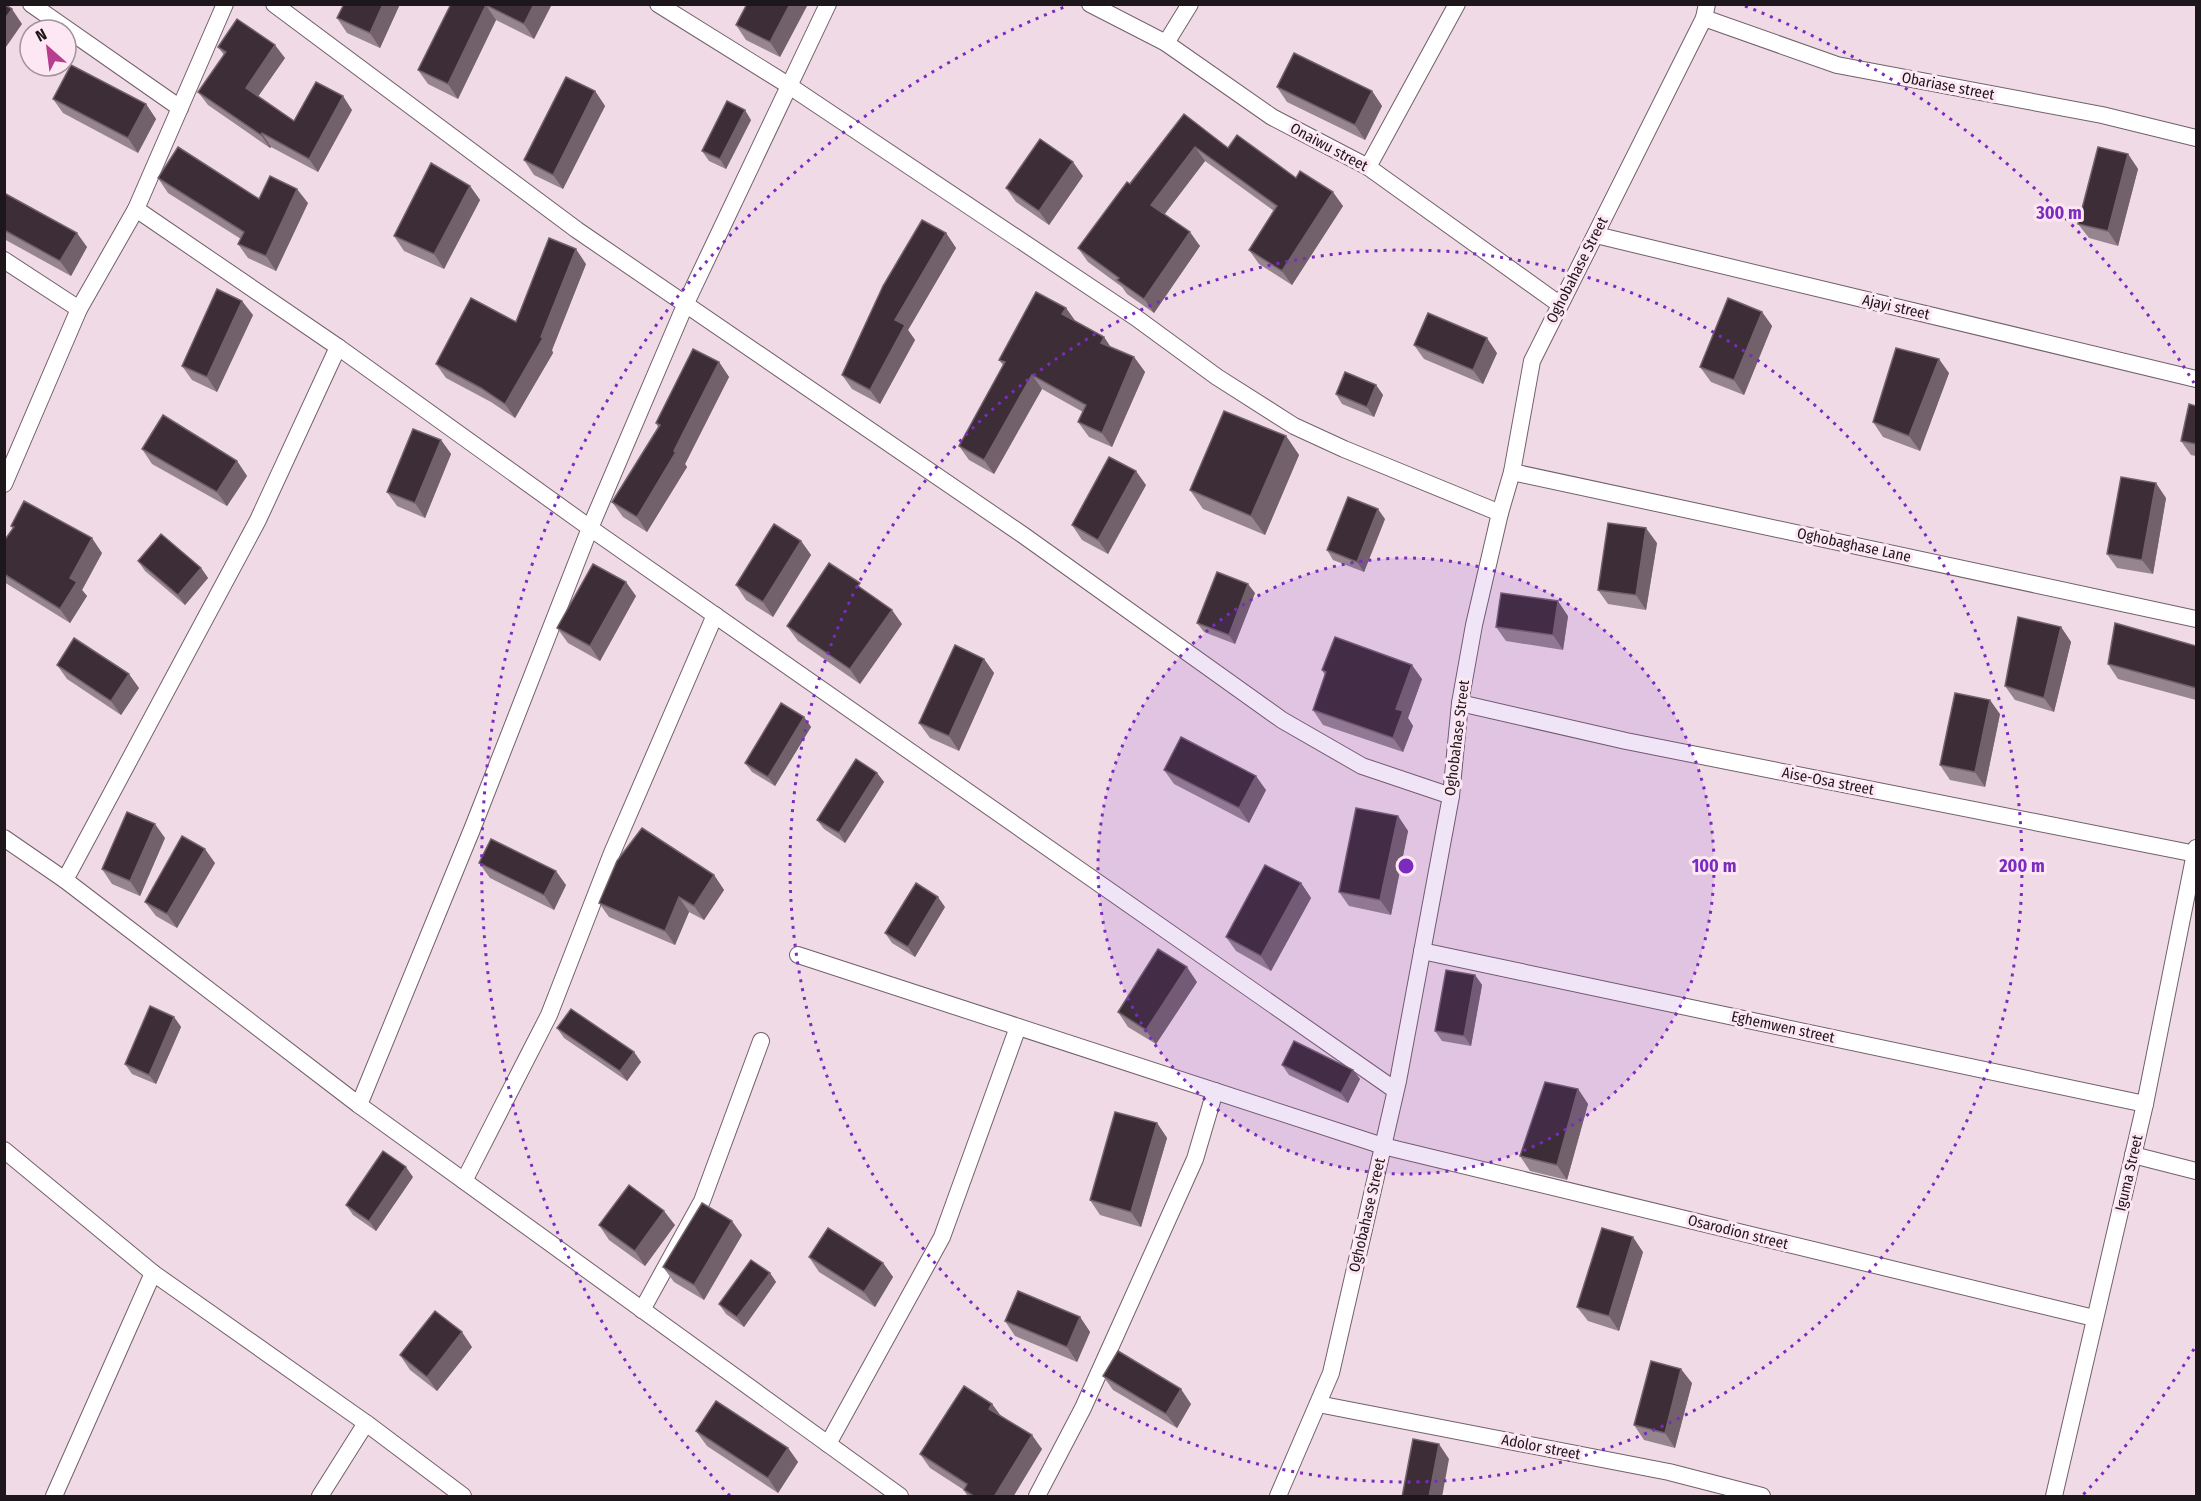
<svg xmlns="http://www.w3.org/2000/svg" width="2201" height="1501" font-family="'Fira Sans Condensed',sans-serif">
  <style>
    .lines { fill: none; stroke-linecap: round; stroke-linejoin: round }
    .street-casing { stroke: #72606a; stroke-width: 18 }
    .street { stroke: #fff; stroke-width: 16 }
    .wall { fill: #96848e }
    .shaded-wall { fill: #72616b }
    .building { fill: #3c2d36; stroke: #72616b; stroke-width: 1.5 }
    .ring { fill: none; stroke: #7b2cbf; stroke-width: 3; stroke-dasharray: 3 6 }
    .labels { text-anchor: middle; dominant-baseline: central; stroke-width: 6; stroke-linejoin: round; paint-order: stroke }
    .street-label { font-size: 15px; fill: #1d161a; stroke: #fde7f3 }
    .centre { fill: #7b2cbf; stroke: #fde7f3; stroke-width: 3 }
    .ring-label { font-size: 18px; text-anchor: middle; font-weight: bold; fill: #7b2cbf; stroke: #fde7f3; stroke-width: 6; stroke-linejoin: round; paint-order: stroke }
  </style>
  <rect width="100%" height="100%" fill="#efdae6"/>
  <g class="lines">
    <g class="street-casing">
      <g id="street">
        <path d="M31,4L180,108"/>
        <path d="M274,4L577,230L1023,535L1282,720L1362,766L1451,796"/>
        <path d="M658,4L788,85L1135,317L1217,377L1294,426L1344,449L1500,513"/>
        <path d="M1090,4L1166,43L1272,117L1368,167L1559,304"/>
        <path d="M1704,18L1837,65L2102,115L2196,138"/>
        <path d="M1166,43L1190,4"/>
        <path d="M1368,167L1457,4"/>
        <path d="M136,209L338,347L590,528L1395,1090"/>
        <path d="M1596,235L2196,379"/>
        <path d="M4,260L79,309"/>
        <path d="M1512,472L2196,619"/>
        <path d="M4,484L79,309L136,209L225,4"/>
        <path d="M1460,703L1626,741L2196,854"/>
        <path d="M4,838L65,880L359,1105L900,1496"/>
        <path d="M65,880L258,520L338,347"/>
        <path d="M1422,951L2145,1104"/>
        <path d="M798,955L1383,1146L2094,1318"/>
        <path d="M359,1105L473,827L590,528L686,303L828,4"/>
        <path d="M4,1150L153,1273L366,1423L463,1496"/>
        <path d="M2133,1155L2196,1171"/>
        <path d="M464,1181L549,1015L612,853L715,615"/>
        <path d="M642,1310L702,1201L761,1041"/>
        <path d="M1318,1404L1669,1472L1762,1496"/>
        <path d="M828,1444L942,1237L1018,1027"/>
        <path d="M54,1496L153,1273"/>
        <path d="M320,1496L366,1423"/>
        <path d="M1037,1496L1083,1408L1195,1159L1215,1091"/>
        <path d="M1278,1496L1331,1373L1398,1081L1451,796L1460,703L1474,625L1500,513L1512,472L1532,361L1704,18L1707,4"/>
        <path d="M2054,1496L2145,1104L2196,848"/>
      </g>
    </g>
    <use href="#street" class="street"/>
  </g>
  <g class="wall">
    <path d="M400,4L380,48L347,33L337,18Z"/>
    <path d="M451,4H552L534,39L496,20L458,99L428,84L418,70Z"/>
    <path d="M747,4H808L780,57L746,40L736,25Z"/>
    <path d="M218,47L285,58L258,96L294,121L352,110L318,172L271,147L270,148L208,105L198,92L224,55Z"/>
    <path d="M1277,87L1372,91L1382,106L1365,140L1287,102Z"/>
    <path d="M595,91L605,106L563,189L534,175L524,160Z"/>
    <path d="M53,99L146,104L156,119L138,153L63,113Z"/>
    <path d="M1184,114L1228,148L1296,178L1343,206L1292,285L1259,264L1249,250L1274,211L1205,161L1164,214L1200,246L1154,313L1127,294L1122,287L1088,262L1078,248Z"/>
    <path d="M751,120L726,169L709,161L702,151Z"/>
    <path d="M2128,154L2138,169L2118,246L2089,238L2078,224Z"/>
    <path d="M1083,176L1049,225L1016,202L1006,188Z"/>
    <path d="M158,178L259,199L308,203L276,271L248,258L238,244L241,239L168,193Z"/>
    <path d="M470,186L480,200L444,269L404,251L394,236Z"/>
    <path d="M4,193L87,247L71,276L4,239Z"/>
    <path d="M946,233L956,248L908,330L915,340L880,404L852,389L842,375Z"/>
    <path d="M586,264L552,350L553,353L515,418L491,402L446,378L436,364L516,322Z"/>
    <path d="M1066,308L1075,321L1104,337L1111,348L1134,357L1145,372L1112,447L1089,437L1078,422L1083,412L1042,389L994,474L969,460L959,446L1003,365L999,360Z"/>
    <path d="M1762,312L1772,326L1744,395L1711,382L1700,367Z"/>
    <path d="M253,315L217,392L192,380L182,366Z"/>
    <path d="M1414,345L1497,353L1483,384L1424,359Z"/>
    <path d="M719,362L729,377L685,464L687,467L647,532L623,517L612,502L658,427L656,423Z"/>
    <path d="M1949,373L1920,451L1883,437L1873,422Z"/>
    <path d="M1376,385L1383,395L1374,417L1342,404L1336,394Z"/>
    <path d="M2196,406V456L2191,455L2181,441Z"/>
    <path d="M1286,436L1299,455L1265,535L1203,509L1190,490Z"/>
    <path d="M441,440L451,454L425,518L397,506L387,492Z"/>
    <path d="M142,449L237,461L247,476L227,506L152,464Z"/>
    <path d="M1146,485L1108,554L1082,540L1072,525Z"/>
    <path d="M2166,498L2153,574L2117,568L2107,554Z"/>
    <path d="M1385,519L1364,572L1333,560L1327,550Z"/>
    <path d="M11,526L102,553L82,590L87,596L70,623L4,582V541L13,529Z"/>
    <path d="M801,541L811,555L773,617L746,600L736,585Z"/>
    <path d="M1657,543L1646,610L1608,604L1598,590Z"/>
    <path d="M138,561L201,568L208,578L185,605L145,571Z"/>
    <path d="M1255,593L1235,644L1204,632L1197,623Z"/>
    <path d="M636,596L600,661L568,643L557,628Z"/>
    <path d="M1568,616L1563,650L1506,641L1496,627Z"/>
    <path d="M902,624L860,684L798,641L787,626Z"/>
    <path d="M2061,627L2071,642L2054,712L2015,700L2005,686Z"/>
    <path d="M2196,646V700L2118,679L2108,664Z"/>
    <path d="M984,659L994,673L959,751L930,738L919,723Z"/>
    <path d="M57,665L139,688L121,715L67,679Z"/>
    <path d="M1322,670L1422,679L1408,718L1413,726L1403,752L1323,725L1313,710L1325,675Z"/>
    <path d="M2000,714L1985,787L1950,780L1940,765Z"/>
    <path d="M804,717L811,727L775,786L752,772L745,763Z"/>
    <path d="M1164,770L1266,790L1249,823L1174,784Z"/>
    <path d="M877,773L884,782L845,843L824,829L817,820Z"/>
    <path d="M1398,816L1408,831L1391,915L1349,906L1339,892Z"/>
    <path d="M165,838L140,896L112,884L102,869Z"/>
    <path d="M215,863L177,928L156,916L145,902Z"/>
    <path d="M479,863L566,885L554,910L490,878Z"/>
    <path d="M714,875L724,890L704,920L689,912L675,945L609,917L599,903Z"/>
    <path d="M1301,883L1311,898L1271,971L1236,951L1226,937Z"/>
    <path d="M945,907L915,957L892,943L885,933Z"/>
    <path d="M1475,975L1482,985L1471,1046L1442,1041L1435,1031Z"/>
    <path d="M1197,982L1156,1044L1128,1027L1118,1012Z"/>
    <path d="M174,1017L181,1027L156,1084L132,1074L125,1064Z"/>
    <path d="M557,1028L634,1052L641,1062L627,1081L564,1038Z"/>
    <path d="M1282,1065L1353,1070L1360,1079L1348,1103L1289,1075Z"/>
    <path d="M1578,1089L1588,1104L1567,1180L1530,1171L1520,1156Z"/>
    <path d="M1157,1123L1167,1138L1141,1227L1100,1215L1090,1200Z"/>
    <path d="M413,1177L376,1231L353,1215L346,1205Z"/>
    <path d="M599,1225H675L645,1266L609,1240Z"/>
    <path d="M742,1235L704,1300L674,1282L663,1267Z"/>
    <path d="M1643,1252L1619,1331L1588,1321L1577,1307Z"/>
    <path d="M809,1257L883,1263L893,1277L875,1307L819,1272Z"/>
    <path d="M770,1273L776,1282L744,1327L726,1314L719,1304Z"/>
    <path d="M1080,1317L1090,1332L1077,1362L1015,1336L1005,1321Z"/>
    <path d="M472,1347L437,1391L410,1370L400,1355Z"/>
    <path d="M1103,1376L1191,1404L1177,1428L1113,1390Z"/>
    <path d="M1692,1383L1675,1448L1644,1440L1634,1425Z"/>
    <path d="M992,1404L1001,1416L1042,1449L1013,1497H968L964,1490L930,1468L920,1454Z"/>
    <path d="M696,1431L788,1448L798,1462L778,1493L707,1446Z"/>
  </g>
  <g class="shaded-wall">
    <path d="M383,4H400L380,48L370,33Z"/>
    <path d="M534,4H552L534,39L524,24Z"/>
    <path d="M790,4H808L780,57L770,42Z"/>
    <path d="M486,5L496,20L458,99L448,84Z"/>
    <path d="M12,9L22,24L6,47L4,45V20Z"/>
    <path d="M275,45L285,58L255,101L246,88Z"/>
    <path d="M595,91L605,106L563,189L553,175Z"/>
    <path d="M1372,91L1382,106L1365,140L1355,125Z"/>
    <path d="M343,96L352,110L318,172L309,159Z"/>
    <path d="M146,104L156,119L138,153L128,138Z"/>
    <path d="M745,110L751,120L726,169L720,159Z"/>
    <path d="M262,133L271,147L270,148L261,135Z"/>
    <path d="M1195,147L1205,161L1161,219L1151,205Z"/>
    <path d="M2128,154L2138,169L2118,246L2108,231Z"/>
    <path d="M1073,162L1083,176L1049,225L1039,211Z"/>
    <path d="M470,186L480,200L444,269L434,254Z"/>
    <path d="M297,189L308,203L276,271L266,256Z"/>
    <path d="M1333,192L1343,206L1292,285L1282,271Z"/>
    <path d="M1190,232L1200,246L1154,313L1144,299Z"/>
    <path d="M77,233L87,247L71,276L60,261Z"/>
    <path d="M946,233L956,248L908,330L915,340L880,404L870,390L895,320Z"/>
    <path d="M576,249L586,264L552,350L553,353L515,418L505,404L541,337Z"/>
    <path d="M242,301L253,315L217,392L207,377Z"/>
    <path d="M1066,308L1076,322L1062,314Z"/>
    <path d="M1762,312L1772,326L1744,395L1734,380Z"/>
    <path d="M1104,337L1114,352L1101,343Z"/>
    <path d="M1487,338L1497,353L1483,384L1473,370Z"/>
    <path d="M1134,357L1145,372L1112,447L1102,433Z"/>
    <path d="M1939,359L1949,373L1920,451L1909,436Z"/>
    <path d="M719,362L729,377L685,464L687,467L647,532L637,517L674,451Z"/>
    <path d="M1032,375L1042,389L994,474L984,460Z"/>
    <path d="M1376,385L1383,395L1374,417L1367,407Z"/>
    <path d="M1286,436L1299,455L1265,535L1251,516Z"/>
    <path d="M441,440L451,454L425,518L415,503Z"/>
    <path d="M237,461L247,476L227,506L217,492Z"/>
    <path d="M1136,471L1146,485L1108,554L1098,540Z"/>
    <path d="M2156,483L2166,498L2153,574L2142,560Z"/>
    <path d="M1378,509L1385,519L1364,572L1357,562Z"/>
    <path d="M1646,528L1657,543L1646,610L1636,595Z"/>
    <path d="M92,538L102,553L82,590L87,596L70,623L60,609L70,578Z"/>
    <path d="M801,541L811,555L773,617L763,602Z"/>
    <path d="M201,568L208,578L185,605L178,595Z"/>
    <path d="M626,582L636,596L600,661L590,646Z"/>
    <path d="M1248,584L1255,593L1235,644L1229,635Z"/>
    <path d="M1558,601L1568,616L1563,650L1553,635Z"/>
    <path d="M892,610L902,624L860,684L850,669Z"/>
    <path d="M2061,627L2071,642L2054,712L2044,698Z"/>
    <path d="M984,659L994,673L959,751L949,736Z"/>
    <path d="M1412,665L1422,679L1408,718L1413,726L1403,752L1393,738L1396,709Z"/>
    <path d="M129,674L139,688L121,715L111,701Z"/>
    <path d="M1990,700L2000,714L1985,787L1975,772Z"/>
    <path d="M804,717L811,727L775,786L768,777Z"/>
    <path d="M877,773L884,782L845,843L839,833Z"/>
    <path d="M1256,776L1266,790L1249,823L1239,808Z"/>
    <path d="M1398,816L1408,831L1391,915L1380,900Z"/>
    <path d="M155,824L165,838L140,896L130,881Z"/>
    <path d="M205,849L215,863L177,928L167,914Z"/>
    <path d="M556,871L566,885L554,910L544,895Z"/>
    <path d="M714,875L724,890L704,920L694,906Z"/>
    <path d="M1301,883L1311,898L1271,971L1261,956Z"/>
    <path d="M679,897L689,912L675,945L665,931Z"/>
    <path d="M938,897L945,907L915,957L908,947Z"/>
    <path d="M1187,967L1197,982L1156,1044L1146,1030Z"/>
    <path d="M1475,975L1482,985L1471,1046L1464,1036Z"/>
    <path d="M174,1017L181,1027L156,1084L149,1075Z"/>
    <path d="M634,1052L641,1062L627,1081L620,1071Z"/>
    <path d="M1353,1070L1360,1079L1348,1103L1341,1093Z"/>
    <path d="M1578,1089L1588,1104L1567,1180L1557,1165Z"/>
    <path d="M1157,1123L1167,1138L1141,1227L1131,1212Z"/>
    <path d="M406,1167L413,1177L376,1231L369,1221Z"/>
    <path d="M664,1211L675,1225L645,1266L635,1251Z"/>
    <path d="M732,1221L742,1235L704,1300L694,1285Z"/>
    <path d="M1633,1237L1643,1252L1619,1331L1609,1316Z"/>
    <path d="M883,1263L893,1277L875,1307L864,1292Z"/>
    <path d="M770,1273L776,1282L744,1327L737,1317Z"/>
    <path d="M1080,1317L1090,1332L1077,1362L1067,1347Z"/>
    <path d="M462,1332L472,1347L437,1391L427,1377Z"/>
    <path d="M1681,1369L1692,1383L1675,1448L1665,1433Z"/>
    <path d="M1181,1389L1191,1404L1177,1428L1166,1414Z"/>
    <path d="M992,1404L1003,1419L989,1409Z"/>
    <path d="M1032,1435L1042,1449L1013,1497H994Z"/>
    <path d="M1439,1444L1449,1459L1442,1497H1429Z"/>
    <path d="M788,1448L798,1462L778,1493L768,1478Z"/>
  </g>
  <g class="building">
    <path d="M4,4L12,9L4,20Z"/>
    <path d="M344,4H383L370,33L337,18Z"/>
    <path d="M451,4H534L524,24L486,5L448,84L418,70Z"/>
    <path d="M747,4H790L770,42L736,25Z"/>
    <path d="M237,19L275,45L246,88L294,121L316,82L343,96L309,159L262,133L261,135L198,92L226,52L218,47Z"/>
    <path d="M1294,53L1372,91L1355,125L1277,87Z"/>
    <path d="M71,65L146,104L128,138L53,99Z"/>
    <path d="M566,77L595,91L553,175L524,160Z"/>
    <path d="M727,101L745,110L720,159L702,151Z"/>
    <path d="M1184,114L1228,148L1237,135L1296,178L1300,171L1333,192L1282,271L1249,250L1277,206L1195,147L1151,205L1190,232L1144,299L1117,280L1119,278L1078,248L1127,182L1130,184Z"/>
    <path d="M1040,139L1073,162L1039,211L1006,188Z"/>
    <path d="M178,147L259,199L270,176L297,189L266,256L238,244L244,232L158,178Z"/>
    <path d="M2098,147L2128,154L2108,231L2078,224Z"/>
    <path d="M431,163L470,186L434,254L394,236Z"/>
    <path d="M4,193L77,233L60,261L4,230Z"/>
    <path d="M922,220L946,233L895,320L905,325L870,390L842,375L883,286Z"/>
    <path d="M549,238L576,249L541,337L543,338L505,404L481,388L436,364L471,298L516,322Z"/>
    <path d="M217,289L242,301L207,377L182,366Z"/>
    <path d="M1036,292L1066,308L1062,314L1104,337L1101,343L1134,357L1102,433L1078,422L1086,405L1032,375L984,460L959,446L1005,362L999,360Z"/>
    <path d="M1728,298L1762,312L1734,380L1700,367Z"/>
    <path d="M1428,313L1487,338L1473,370L1414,345Z"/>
    <path d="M1896,348L1939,359L1909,436L1873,422Z"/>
    <path d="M693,349L719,362L674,451L676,452L637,517L612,502L660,425L656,423Z"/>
    <path d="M1345,372L1376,385L1367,407L1336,394Z"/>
    <path d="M2189,404L2196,406V444L2181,441Z"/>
    <path d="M1224,411L1286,436L1251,516L1190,490Z"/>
    <path d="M163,415L237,461L217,492L142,449Z"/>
    <path d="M413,429L441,440L415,503L387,492Z"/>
    <path d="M1109,457L1136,471L1098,540L1072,525Z"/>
    <path d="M2121,477L2156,483L2142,560L2107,554Z"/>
    <path d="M1348,497L1378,509L1357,562L1327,550Z"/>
    <path d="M24,501L92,538L70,578L77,582L60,609L4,574V541L14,527L11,526Z"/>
    <path d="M1608,523L1646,528L1636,595L1598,590Z"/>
    <path d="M774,524L801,541L763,602L736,585Z"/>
    <path d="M161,534L201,568L178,595L138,561Z"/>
    <path d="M829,563L860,583L858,586L892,610L850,669L787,626Z"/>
    <path d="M593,564L626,582L590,646L557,628Z"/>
    <path d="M1217,572L1248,584L1229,635L1197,623Z"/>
    <path d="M1501,593L1558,601L1553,635L1496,627Z"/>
    <path d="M2018,617L2061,627L2044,698L2005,686Z"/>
    <path d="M2115,623L2196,646V688L2108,664Z"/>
    <path d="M1335,637L1412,665L1396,709L1403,711L1393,738L1313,710L1326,672L1322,670Z"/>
    <path d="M74,638L129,674L111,701L57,665Z"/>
    <path d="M955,645L984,659L949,736L919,723Z"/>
    <path d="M1955,693L1990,700L1975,772L1940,765Z"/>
    <path d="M781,703L804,717L768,777L745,763Z"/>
    <path d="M1181,737L1256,776L1239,808L1164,770Z"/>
    <path d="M856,759L877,773L839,833L817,820Z"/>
    <path d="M1356,808L1398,816L1380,900L1339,892Z"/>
    <path d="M127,812L155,824L130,881L102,869Z"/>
    <path d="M642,828L714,875L694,906L679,897L665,931L599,903L617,861Z"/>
    <path d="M182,836L205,849L167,914L145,902Z"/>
    <path d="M491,839L556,871L544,895L479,863Z"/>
    <path d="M1265,865L1301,883L1261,956L1226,937Z"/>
    <path d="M916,883L938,897L908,947L885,933Z"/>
    <path d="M1158,949L1187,967L1146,1030L1118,1012Z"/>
    <path d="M1446,970L1475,975L1464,1036L1435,1031Z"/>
    <path d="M150,1006L174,1017L149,1075L125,1064Z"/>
    <path d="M571,1009L634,1052L620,1071L557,1028Z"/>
    <path d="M1294,1041L1353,1070L1341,1093L1282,1065Z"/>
    <path d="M1545,1082L1578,1089L1557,1165L1520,1156Z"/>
    <path d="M1115,1112L1157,1123L1131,1212L1090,1200Z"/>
    <path d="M383,1151L406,1167L369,1221L346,1205Z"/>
    <path d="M629,1185L664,1211L635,1251L599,1225Z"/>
    <path d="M702,1203L732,1221L694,1285L663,1267Z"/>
    <path d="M828,1228L883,1263L864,1292L809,1257Z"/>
    <path d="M1602,1228L1633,1237L1609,1316L1577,1307Z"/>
    <path d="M751,1260L770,1273L737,1317L719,1304Z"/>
    <path d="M1018,1291L1080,1317L1067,1347L1005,1321Z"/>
    <path d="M435,1311L462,1332L427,1377L400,1355Z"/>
    <path d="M1118,1351L1181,1389L1166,1414L1103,1376Z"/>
    <path d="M1651,1361L1681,1369L1665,1433L1634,1425Z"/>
    <path d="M964,1386L992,1404L989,1409L1032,1435L994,1497H975L964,1490L967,1484L920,1454Z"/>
    <path d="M716,1401L788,1448L768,1478L696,1431Z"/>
    <path d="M1413,1439L1439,1444L1429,1497H1402Z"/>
  </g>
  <circle cx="1406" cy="866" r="308" fill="#7b2cbf" fill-opacity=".12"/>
  <g class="ring">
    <circle cx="1406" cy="866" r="308"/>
    <circle cx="1406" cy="866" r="616"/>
    <path d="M2194 1349A924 924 0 0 1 2082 1496M730 1496A924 924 0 0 1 1067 6M1745 6A924 924 0 0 1 2194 383"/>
  </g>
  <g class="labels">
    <g class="street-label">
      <text transform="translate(1948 86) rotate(11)">Obariase street</text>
      <text transform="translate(1329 147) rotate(28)">Onaiwu street</text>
      <text transform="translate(1577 270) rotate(-63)">Oghobahase Street</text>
      <text transform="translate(1896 307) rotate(13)">Ajayi street</text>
      <text transform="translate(1854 545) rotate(12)">Oghobaghase Lane</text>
      <text transform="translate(1457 738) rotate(-83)">Oghobahase Street</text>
      <text transform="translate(1828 781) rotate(11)">Aise-Osa street</text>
      <text transform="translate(1783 1027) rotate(12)">Eghemwen street</text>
      <text transform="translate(2129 1173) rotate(-77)">Iguma Street</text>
      <text transform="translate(1367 1215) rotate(-77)">Oghobahase Street</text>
      <text transform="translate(1738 1232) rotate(14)">Osarodion street</text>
      <text transform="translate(1541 1447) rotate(11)">Adolor street</text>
    </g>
  </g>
  <circle cx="1406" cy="866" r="9" class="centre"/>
  <g class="ring-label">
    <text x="2059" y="219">300 m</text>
    <text x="1714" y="872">100 m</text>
    <text x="2022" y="872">200 m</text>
  </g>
  <rect width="2201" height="1501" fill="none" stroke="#1d161a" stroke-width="12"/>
  <g transform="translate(48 48) rotate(332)"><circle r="28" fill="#fde7f3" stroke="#a3939c" stroke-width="1.5"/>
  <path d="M0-4.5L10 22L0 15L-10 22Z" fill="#b73d8f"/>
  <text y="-9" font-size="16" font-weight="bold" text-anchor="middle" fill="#1d161a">N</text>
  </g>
</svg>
